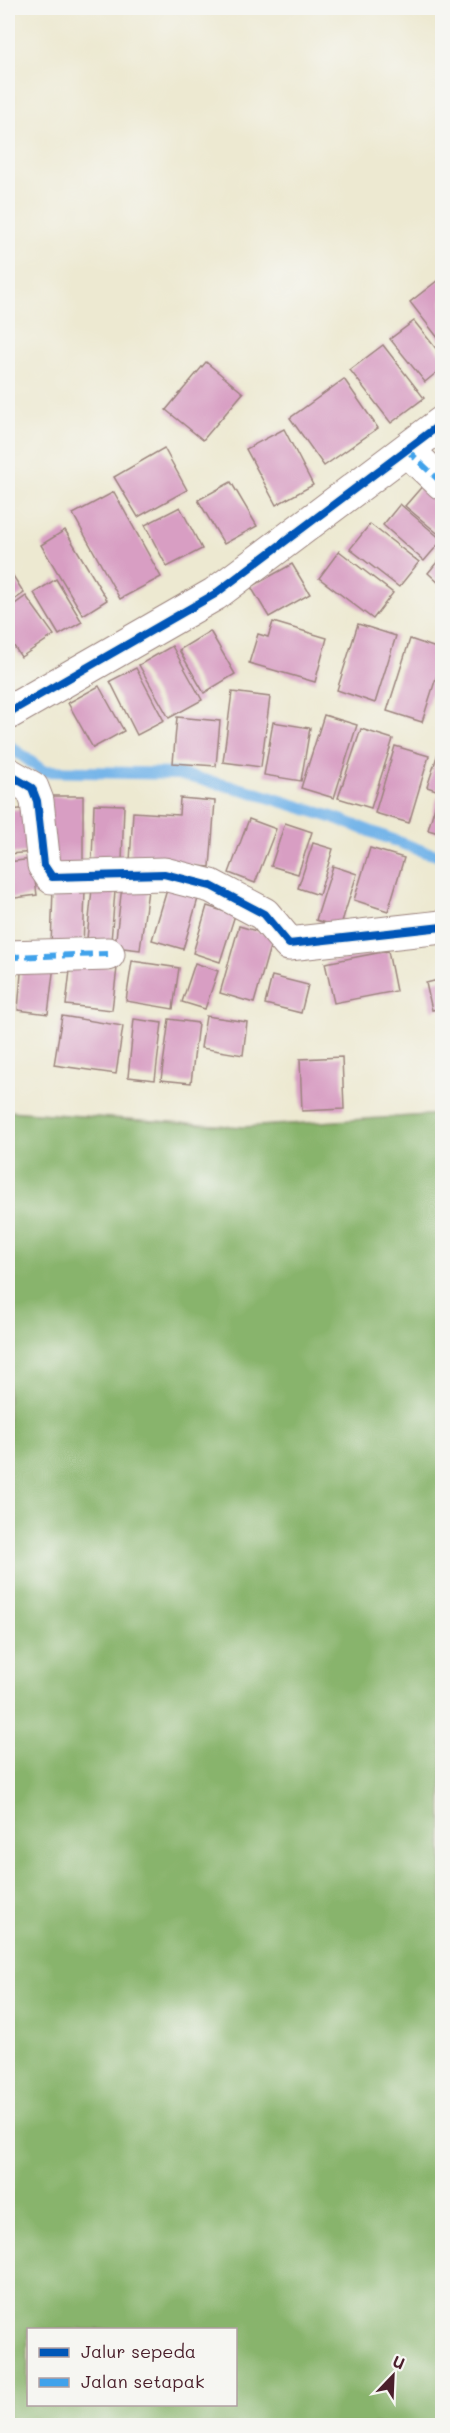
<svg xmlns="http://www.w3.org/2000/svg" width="450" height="2433" font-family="Mali,sans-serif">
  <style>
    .forest { fill: #88b46c; stroke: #696a4c; stroke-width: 1.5; fill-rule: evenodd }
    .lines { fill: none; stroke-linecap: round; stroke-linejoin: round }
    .stream { stroke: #76b5e9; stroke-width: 12 }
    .building { fill: #d89ec3 }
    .street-casing { stroke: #9c847e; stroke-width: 35 }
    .secondary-casing { stroke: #9c847e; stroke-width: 35 }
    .street { stroke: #fff; stroke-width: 33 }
    .secondary { stroke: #fff; stroke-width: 33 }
    .quiet { stroke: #40a2eb; stroke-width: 6; stroke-dasharray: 12 6; stroke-linecap: butt }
    .cycleway-casing { stroke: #f6f6f2; stroke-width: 11 }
    .cycleway { stroke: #0057b8; stroke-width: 8 }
  </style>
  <rect width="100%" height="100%" fill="#f6f6f2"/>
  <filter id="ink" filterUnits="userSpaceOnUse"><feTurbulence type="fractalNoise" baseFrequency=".0167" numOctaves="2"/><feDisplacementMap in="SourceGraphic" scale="12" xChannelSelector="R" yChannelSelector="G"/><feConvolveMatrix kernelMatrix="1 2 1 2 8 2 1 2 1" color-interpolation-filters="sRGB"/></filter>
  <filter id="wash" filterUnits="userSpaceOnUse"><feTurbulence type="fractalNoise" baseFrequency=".008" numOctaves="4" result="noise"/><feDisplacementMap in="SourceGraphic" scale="24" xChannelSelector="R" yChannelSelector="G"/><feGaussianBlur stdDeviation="1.35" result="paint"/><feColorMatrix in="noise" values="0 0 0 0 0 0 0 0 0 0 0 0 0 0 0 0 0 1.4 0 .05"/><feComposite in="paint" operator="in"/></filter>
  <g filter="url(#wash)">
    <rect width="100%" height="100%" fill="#ede9d1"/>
    <path class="forest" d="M8,1111L244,1127L442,1114V2425H8ZM28,2330H236V2404H28Z"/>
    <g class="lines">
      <path class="stream" d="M8,745L43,771L179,774L249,791L338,819L425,852L442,856"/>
    </g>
    <g id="blocks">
      <g class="building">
        <path d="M442,277V343L410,302Z"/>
        <path d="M414,321L442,356V368L425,382L390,339Z"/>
        <path d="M383,345L424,398L391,423L350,370Z"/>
        <path d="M206,362L243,393L203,440L166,410Z"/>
        <path d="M344,379L378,428L324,466L290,418Z"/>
        <path d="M284,429L313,485L276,505L246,449Z"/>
        <path d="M164,448L187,490L138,517L114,477Z"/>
        <path d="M231,482L257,526L224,544L198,500Z"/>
        <path d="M425,483L442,497V537L405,506Z"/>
        <path d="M114,492L161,577L120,599L73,514Z"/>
        <path d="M400,504L442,540L424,561L383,525Z"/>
        <path d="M180,507L202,549L167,567L145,525Z"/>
        <path d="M370,524L419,562L399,587L350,549Z"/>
        <path d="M65,530L107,600L83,615L41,545Z"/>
        <path d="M339,551L393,593L373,619L319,578Z"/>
        <path d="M442,556V586L428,573Z"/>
        <path d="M292,564L310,594L269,617L251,587Z"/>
        <path d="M8,568L24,593L8,604Z"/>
        <path d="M56,579L82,622L59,635L34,593Z"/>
        <path d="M26,596L54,635L21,657L8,637V609Z"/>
        <path d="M273,622L327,638L315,682L249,663L258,634L268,637Z"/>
        <path d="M358,624L396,636L375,703L337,690Z"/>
        <path d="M210,631L235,674L204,693L179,650Z"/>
        <path d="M410,639L442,650V659L422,722L387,711Z"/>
        <path d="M172,646L202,700L169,718L139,665Z"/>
        <path d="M136,668L164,721L137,735L110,681Z"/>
        <path d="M99,686L124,731L93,748L68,703Z"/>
        <path d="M232,692L270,697L261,767L223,762Z"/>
        <path d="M324,715L357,725L334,798L301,788Z"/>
        <path d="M177,717L220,721L216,766L173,763Z"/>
        <path d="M273,722L310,728L301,781L264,775Z"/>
        <path d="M361,729L393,739L371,808L338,798Z"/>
        <path d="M442,741V792L427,787Z"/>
        <path d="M395,746L429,756L409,823L375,813Z"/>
        <rect x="50" y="796" width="33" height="69"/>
        <path d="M438,796L442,797V834L428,830Z"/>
        <path d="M180,798L215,801L210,867L130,861L133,812L179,815Z"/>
        <path d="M94,804L124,805L122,862L92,861Z"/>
        <path d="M33,808L35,852L8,854V810Z"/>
        <path d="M249,819L276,829L255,883L229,873Z"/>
        <path d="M285,823L312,832L298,874L271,866Z"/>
        <path d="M313,843L333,849L319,895L298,888Z"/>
        <path d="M370,848L404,858L388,911L354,900Z"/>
        <path d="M32,859L37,895L8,899V862Z"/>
        <path d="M333,866L357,874L340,928L316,920Z"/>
        <path d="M169,883L200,892L183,949L152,940Z"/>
        <path d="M122,886L148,890L140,950L115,947Z"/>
        <path d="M53,888L85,890L83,948L51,947Z"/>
        <path d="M92,889L115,891L111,942L87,939Z"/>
        <path d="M207,906L235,915L220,962L193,953Z"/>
        <path d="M239,926L273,936L254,1003L220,993Z"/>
        <path d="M388,951L396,991L334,1003L325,963Z"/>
        <path d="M22,961L54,965L48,1014L18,1010Z"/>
        <path d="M132,961L179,968L173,1009L126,1001Z"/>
        <path d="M71,962L117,968L112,1010L66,1005Z"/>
        <path d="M195,963L218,971L205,1009L182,1002Z"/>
        <path d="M8,971H11L10,1018H8Z"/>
        <path d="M272,976L308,985L301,1013L265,1004Z"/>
        <path d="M442,979V1008L432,1010L426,983Z"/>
        <path d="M62,1016L123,1026L116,1074L54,1065Z"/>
        <path d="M206,1016L247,1022L243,1055L201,1048Z"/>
        <path d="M134,1019L162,1023L155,1080L128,1077Z"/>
        <path d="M169,1019L198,1023L191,1083L161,1080Z"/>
        <path d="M342,1057L344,1109L302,1111L300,1059Z"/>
      </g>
    </g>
  </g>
  <g filter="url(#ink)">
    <use href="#blocks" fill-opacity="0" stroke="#9c847e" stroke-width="1.5"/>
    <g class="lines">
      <g class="street-casing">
        <g id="street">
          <path d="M407,450L442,483"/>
          <path d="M8,774L32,788L37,801L44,865L52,877L164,874L211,886L264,914L289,944L442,927"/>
          <path d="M8,957L108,954"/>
        </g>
      </g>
      <g class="secondary-casing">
        <path id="secondary" d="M8,713L215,594L442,423"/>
      </g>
      <use href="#street" class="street"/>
      <use href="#secondary" class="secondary"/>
      <g class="quiet">
        <path d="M407,450L442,483"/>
        <path d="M8,957L108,954"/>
      </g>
      <g class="cycleway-casing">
        <g id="cycleway">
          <path d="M8,713L215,594L442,423"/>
          <path d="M8,774L32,788L37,801L44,865L52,877L164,874L211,886L264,914L289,944L442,927"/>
        </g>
      </g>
      <use href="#cycleway" class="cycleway"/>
    </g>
  </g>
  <rect width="450" height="2433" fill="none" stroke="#f6f6f2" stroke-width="30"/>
  <rect x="27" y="2328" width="210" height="78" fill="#f6f6f2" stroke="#b1a0a2" stroke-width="1.5"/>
  <rect x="39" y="2348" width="30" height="9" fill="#0057b8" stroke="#b1a0a2" stroke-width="1.5"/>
  <text x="81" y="2358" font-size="18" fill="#4a1f2b">Jalur sepeda</text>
  <rect x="39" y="2378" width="30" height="9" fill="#40a2eb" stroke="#b1a0a2" stroke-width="1.5"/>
  <text x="81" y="2388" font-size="18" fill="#4a1f2b">Jalan setapak</text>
  <g transform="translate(393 2376) rotate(23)" stroke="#f6f6f2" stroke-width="4.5" paint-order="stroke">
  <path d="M0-4.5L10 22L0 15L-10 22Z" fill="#4a1f2b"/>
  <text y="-9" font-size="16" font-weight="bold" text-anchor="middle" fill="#4a1f2b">U</text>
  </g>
</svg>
